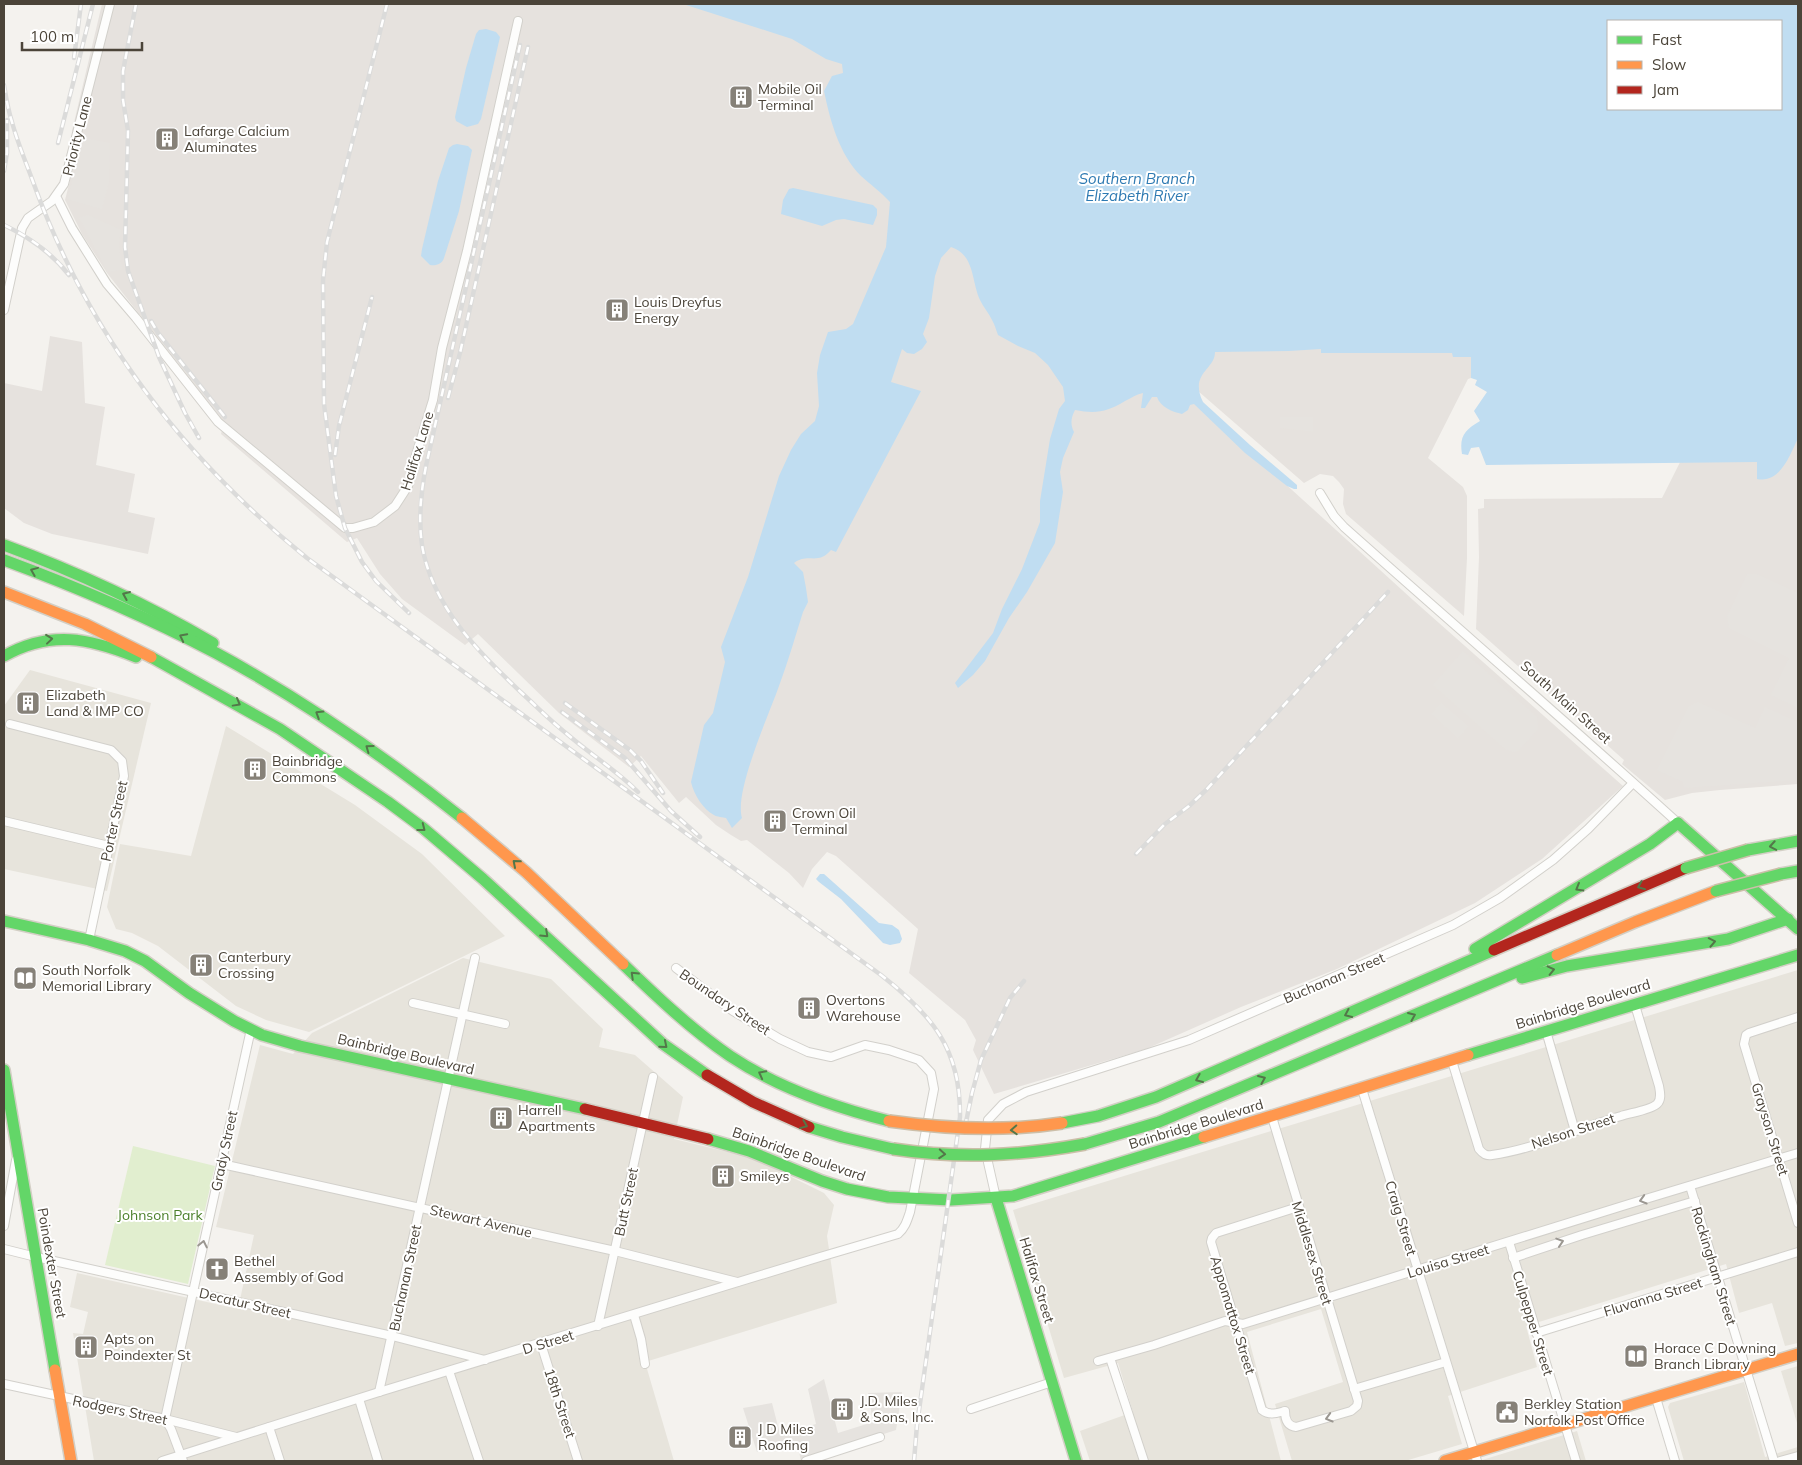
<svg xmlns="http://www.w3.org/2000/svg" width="1802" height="1465" font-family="Mulish,sans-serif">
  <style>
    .residential { fill: #e7e4dc }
    .industrial { fill: #e6e2de }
    .green { fill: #e1eecf }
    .parking { fill: #e6e3df }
    .water { fill: #c0ddf1; fill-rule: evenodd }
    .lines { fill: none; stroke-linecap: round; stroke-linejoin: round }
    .street-casing { stroke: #d2d0cb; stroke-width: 10 }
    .fast-casing { stroke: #d3cfc5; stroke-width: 14 }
    .slow-casing { stroke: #d3cfc5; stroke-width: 14 }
    .jam-casing { stroke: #d3cfc5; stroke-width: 14 }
    .street { stroke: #fdfdfc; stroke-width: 8 }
    .fast { stroke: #63d668; stroke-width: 11 }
    .slow { stroke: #ff974d; stroke-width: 11 }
    .jam { stroke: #b3261e; stroke-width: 11 }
    .rail-casing { stroke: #dbdbda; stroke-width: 4.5 }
    .rail { stroke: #fff; stroke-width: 2.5; stroke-dasharray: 8; stroke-linecap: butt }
    .fast-bridge-casing { stroke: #ccbfa9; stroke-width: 14; stroke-linecap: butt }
    .slow-bridge-casing { stroke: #ccbfa9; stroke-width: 14; stroke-linecap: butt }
    .fast-bridge { stroke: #63d668; stroke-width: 11 }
    .slow-bridge { stroke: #ff974d; stroke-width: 11 }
    .oneway { stroke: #537749 }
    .oneway2 { stroke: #9b9791 }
    .labels { text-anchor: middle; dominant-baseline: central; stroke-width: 4; stroke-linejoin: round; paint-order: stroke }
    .poi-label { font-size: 14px; fill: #4b4439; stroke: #fff; text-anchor: start }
    .street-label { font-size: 14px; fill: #4b4439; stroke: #fff }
    .park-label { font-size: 14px; fill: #4a7f2a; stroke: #fff }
    .water-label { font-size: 15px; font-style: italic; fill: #2e7ab2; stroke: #fff }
  </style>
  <rect width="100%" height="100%" fill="#f4f2ee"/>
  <g class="residential">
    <path d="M30,670L151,703L107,891L4,869V706Z"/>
    <path d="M226,726L355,805L422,854L505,936L309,1032L266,1020L236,1006L158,946L132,933L116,929L107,907L120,844L191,856Z"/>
    <path d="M463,958L551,979L603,1029L599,1047L635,1055L683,1097L674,1139L753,1158L824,1193L834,1205L827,1236L837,1303L645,1362L674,1461H94L73,1333L83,1334L88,1312L70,1307L77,1273L238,1309L254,1235L216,1227L260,1045L293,1054L312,1033Z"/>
    <path d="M1798,970V1343L1785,1346L1772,1303L1739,1313L1726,1264L1526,1326L1537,1367L1448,1396L1462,1444L1405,1461H1292L1275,1404L1343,1382L1321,1309L1247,1332L1281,1461H1090L1080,1431L1133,1412L1118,1363L1064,1378L1013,1210Z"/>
    <path d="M1798,1366V1426L1781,1371Z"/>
    <path d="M1744,1382L1765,1457L1798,1447V1461H1684L1668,1407L1670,1403Z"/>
    <path d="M1577,1431L1586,1461H1479Z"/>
  </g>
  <g class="industrial">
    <path d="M102,4H821L1471,316V378L1468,379L1428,458L1463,487L1467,496V558L1464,616L1346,514L1343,504L1344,489L1339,482L1333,476L1320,474L1304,483L1198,391L1191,398L1413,600L1623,786L1542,859L1475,903L1337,969L1241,1007L1146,1049L994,1094L973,1050L976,1040L965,1020L909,973L918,929L836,856L827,852L812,869L803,888L789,873L747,840L741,841L731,835L716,825L686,797L679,803L641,756L629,767L559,713L478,634L465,645L402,599L380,574L357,538L347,542L221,434L224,422L107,273L82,234L65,200L82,134L72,131Z"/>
    <path d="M1798,228V784L1720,790L1692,793L1665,800L1622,764L1624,760L1476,629L1479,557L1478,509L1484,508V499L1662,498Z"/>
    <path d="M50,336L82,342L85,403L105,407L96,465L135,474L128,512L155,518L148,554L52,534L24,523L4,508V383L42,391Z"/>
  </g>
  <path class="green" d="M133,1146L215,1166L188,1284L105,1265Z"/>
  <g class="parking">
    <path d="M84,138L110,143L109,183L102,209L67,199Z"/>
    <path d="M88,215L121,230L119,244L122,270L107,272L79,218Z"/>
    <path d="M1280,417H1313V432L1280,428Z"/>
    <path d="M1747,574H1757L1798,593V708L1771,695L1789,658L1729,628L1727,617Z"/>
    <path d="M1463,651L1537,717L1538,729L1518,751L1514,752L1505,749L1433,685Z"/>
    <path d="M1441,702L1469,726L1458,739L1431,714Z"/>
    <path d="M1698,702L1755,728L1765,707L1798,722V780L1684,788L1683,782L1657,770L1689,706Z"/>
    <path d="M824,1379L838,1433L873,1422L868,1393L902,1392L896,1430L801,1461L797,1443L757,1452L743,1408L772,1403L780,1434L816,1424L808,1389Z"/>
  </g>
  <g class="water">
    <path d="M683,4H1798V438C1790,455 1780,484 1757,479V462L1486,465L1479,447L1471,448L1468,455L1462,454C1459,436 1465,430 1480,421L1474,411L1487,392L1475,385L1477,380L1471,378V357H1453L1452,353H1321V349L1289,351L1215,352C1215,370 1189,373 1203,402L1250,445L1297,485V489H1294L1287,486L1245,453L1194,404L1190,405L1188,410L1182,414C1173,412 1160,407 1157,397H1152L1145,408H1141L1143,393C1137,394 1131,398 1125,401C1107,412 1096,414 1075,410C1071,418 1070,424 1074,432L1063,458L1060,472L1063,492L1055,543L1027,592L1009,618L985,661L973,675L958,688L955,683L993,633L1002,609L1022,569L1040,522V501L1050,439L1059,409L1065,401L1063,387L1048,365L1035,353L1018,346L998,335C996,330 995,325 992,320C989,313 983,307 980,300C971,280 975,255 951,247L941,258L935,276L929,318L923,334L927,342L922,349L914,354L907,353L902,349L891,382L921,391L836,552L831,550C817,566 809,552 794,563L803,572L806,588L808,602L803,612C795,637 788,662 779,686C769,715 734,791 742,818L732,828L726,818C723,817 717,817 714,815C703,809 694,795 691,782L704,725L713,713L725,662L721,647L748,577L779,476L791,450L801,434L815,421L819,406L817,373L820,355L828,332L846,329L853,324L886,247L890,202C881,192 871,185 861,176C839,154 830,120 824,91L832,76L843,73L842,64L826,59L792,39ZM1781,21V109H1608V21Z"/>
    <path d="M486,29L496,32L500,37L481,119L478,124L467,127L456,121L455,117L466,68L476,34L479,30Z"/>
    <path d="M457,144L468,146L472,150L459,211L444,258C442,264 436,266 430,265L421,256L422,249L438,181L449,148L453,145Z"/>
    <path d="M793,188L873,205L877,209V215L873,225L844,219L836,220L822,226L781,214L783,200L789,189Z"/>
    <path d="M820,874H824L879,923L892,925L899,930L902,939L900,943L890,945L883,943L841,899L819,882L816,879Z"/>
  </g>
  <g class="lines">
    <g class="street-casing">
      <g id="street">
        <path d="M56,196L72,228L107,284L136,318L218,422L345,528H353L374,522L395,506L408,486L416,455L433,400L442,348L467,251L518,21"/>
        <path d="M4,310L22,228L28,218L52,201L64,184L110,4"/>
        <path d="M1320,493L1334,516L1344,527C1455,626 1568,723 1678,823"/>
        <path d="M10,724L111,750L122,761L124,776L89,940"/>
        <path d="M4,821L109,846"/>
        <path d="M413,1003L505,1024"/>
        <path d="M1798,1017L1749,1033L1746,1035L1744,1044L1798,1223"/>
        <path d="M1546,1031L1575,1131"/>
        <path d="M1452,1061L1479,1149C1483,1154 1486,1156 1492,1155C1536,1149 1578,1128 1621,1116C1630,1113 1651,1110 1657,1104C1662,1099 1660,1092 1659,1086L1635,1005"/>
        <path d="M1362,1089L1477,1461"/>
        <path d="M1272,1117L1358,1401L1357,1406L1351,1411L1296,1427C1287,1426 1285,1419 1285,1411C1277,1413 1270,1416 1262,1410L1211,1242L1212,1238L1216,1233L1298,1207"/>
        <path d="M222,1164L615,1251L737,1282"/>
        <path d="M1690,1186L1774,1461"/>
        <path d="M996,1198L985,1149L988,1120L1003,1104L1026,1092L1189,1040L1453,925L1500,898L1553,860L1588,829L1633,783"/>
        <path d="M4,1226L16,1160"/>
        <path d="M1509,1242L1576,1461"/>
        <path d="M4,1249L36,1257L392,1336L485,1360"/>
        <path d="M1513,1258L1582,1235L1695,1201"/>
        <path d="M634,1315L641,1339L645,1364"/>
        <path d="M598,1326L653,1077"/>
        <path d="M1536,1333L1798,1252"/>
        <path d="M541,1344L578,1461"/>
        <path d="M1110,1358L1144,1461"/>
        <path d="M1098,1361L1154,1345L1225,1321L1243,1324L1629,1204L1798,1153"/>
        <path d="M449,1371L479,1461"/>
        <path d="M4,1384L165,1419L236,1437"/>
        <path d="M1354,1389L1446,1362"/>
        <path d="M379,1392L475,958"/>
        <path d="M1656,1398L1675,1461"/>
        <path d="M359,1399L378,1461"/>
        <path d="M971,1409L1052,1382"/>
        <path d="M165,1419L251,1029"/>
        <path d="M165,1419L171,1429L183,1461"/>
        <path d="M269,1427L280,1461"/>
        <path d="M162,1461L379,1392L820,1257L898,1234C905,1228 907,1221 910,1212L934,1089L931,1073L919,1060L889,1050L865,1045L831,1057L808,1052L780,1039L733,1011L676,968"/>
        <path d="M806,1461L880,1437"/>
        <path d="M1780,1461L1798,1456"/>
      </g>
    </g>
    <g class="fast-casing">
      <g id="fast">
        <path d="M4,545C77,572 146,604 213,643"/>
        <path d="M4,560C77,587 147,617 216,653C303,700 384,756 462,818"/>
        <path d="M4,656C50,630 89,638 136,657"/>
        <path d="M151,657L280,729L388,802L423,828L483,879L663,1044L707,1075"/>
        <path d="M1678,823L1798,929"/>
        <path d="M1748,850L1798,841"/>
        <path d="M1781,874L1798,871"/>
        <path d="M4,921L89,940L125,951L145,961L189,993L234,1021L262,1035L300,1046L585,1109"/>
        <path d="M1475,949L1650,844L1678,823"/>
        <path d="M623,964C657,997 691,1029 730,1056C778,1088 833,1107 889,1121"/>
        <path d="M1522,978L1567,966L1728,939L1788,919"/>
        <path d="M1468,1055L1798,955"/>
        <path d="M4,1070L55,1370"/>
        <path d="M1062,1123L1098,1116L1156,1097L1494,950"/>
        <path d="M809,1127L842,1137L893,1149"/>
        <path d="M708,1139L749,1151L822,1181L847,1189L888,1197L951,1200L1013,1196L1204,1137"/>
        <path d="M1085,1144L1159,1122L1557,955"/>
        <path d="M996,1198L1076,1461"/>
      </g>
    </g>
    <g class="slow-casing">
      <g id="slow">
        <path d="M4,592L85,624L151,657"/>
        <path d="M462,818L526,872L623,964"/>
        <path d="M1557,955L1635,922L1716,891"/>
        <path d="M1204,1137L1468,1055"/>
        <path d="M55,1370L71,1461"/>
        <path d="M1445,1461L1798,1354"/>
      </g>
    </g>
    <g class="jam-casing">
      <g id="jam">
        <path d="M1494,950L1686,868"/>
        <path d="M707,1075L753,1102L809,1127"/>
        <path d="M585,1109L708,1139"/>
      </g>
    </g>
    <use href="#street" class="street"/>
    <use href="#fast" class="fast"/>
    <use href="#slow" class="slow"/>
    <use href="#jam" class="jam"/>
    <g class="rail-casing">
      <g id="rail">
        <path d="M136,4L123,71V100L128,131L125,247L128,271L159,357L185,413L199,438"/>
        <path d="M387,4L327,242L323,280L324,404L336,496L345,528L362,562L376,581L409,613"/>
        <path d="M520,45L426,466C421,492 418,517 422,545C432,607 480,654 525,696C539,709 552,722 567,734C590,754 616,770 638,792"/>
        <path d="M74,58L81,4"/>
        <path d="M4,85C6,97 8,110 12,122C17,141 25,160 32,179C87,333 181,456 307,558L881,975C932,1015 961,1049 960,1117L917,1425L914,1461"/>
        <path d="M58,143L93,4"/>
        <path d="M4,171L7,153V120"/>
        <path d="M4,225C29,237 51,252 69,275"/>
        <path d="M151,321L158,333L225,417"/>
        <path d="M448,398L460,353L528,47"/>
        <path d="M335,455L339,426L372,297"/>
        <path d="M565,703L630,750L641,761L663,793"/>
        <path d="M562,712L625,758L671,811L700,837"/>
        <path d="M1136,854L1165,824L1189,806L1206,790L1388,592"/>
        <path d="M965,1127L972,1093L981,1060L1010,998L1024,981"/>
      </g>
    </g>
    <use href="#rail" class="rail"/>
    <g class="fast-bridge-casing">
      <g id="fast-bridge">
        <path d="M1686,868L1748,850"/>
        <path d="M1716,891L1781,874"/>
        <path d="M893,1149C960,1159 1019,1156 1085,1144"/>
      </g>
    </g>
    <g class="slow-bridge-casing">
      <path id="slow-bridge" d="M889,1121C947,1129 1004,1132 1062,1123"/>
    </g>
    <use href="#fast-bridge" class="fast-bridge"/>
    <use href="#slow-bridge" class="slow-bridge"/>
  </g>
  <defs><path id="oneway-chevron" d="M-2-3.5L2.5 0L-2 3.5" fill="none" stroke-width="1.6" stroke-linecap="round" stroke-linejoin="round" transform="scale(1.25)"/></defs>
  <g class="oneway">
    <use href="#oneway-chevron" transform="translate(34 571) rotate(-158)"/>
    <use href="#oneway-chevron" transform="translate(126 595) rotate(-157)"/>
    <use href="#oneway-chevron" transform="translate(183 637) rotate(-153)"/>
    <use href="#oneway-chevron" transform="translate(49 639) rotate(-6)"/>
    <use href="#oneway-chevron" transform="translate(237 703) rotate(29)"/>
    <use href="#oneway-chevron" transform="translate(319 714) rotate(-148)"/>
    <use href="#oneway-chevron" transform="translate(369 748) rotate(-144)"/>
    <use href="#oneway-chevron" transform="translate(422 828) rotate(38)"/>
    <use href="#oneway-chevron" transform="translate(1773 846) rotate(170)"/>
    <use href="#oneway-chevron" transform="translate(516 863) rotate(-139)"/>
    <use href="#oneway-chevron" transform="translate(1641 886) rotate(158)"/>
    <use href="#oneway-chevron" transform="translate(1579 888) rotate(150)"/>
    <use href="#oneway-chevron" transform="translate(545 934) rotate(43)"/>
    <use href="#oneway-chevron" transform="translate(1712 942) rotate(-11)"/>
    <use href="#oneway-chevron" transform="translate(1551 970) rotate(-13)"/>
    <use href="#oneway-chevron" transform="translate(634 975) rotate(-136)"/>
    <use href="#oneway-chevron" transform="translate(1348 1014) rotate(156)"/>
    <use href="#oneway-chevron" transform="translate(1412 1016) rotate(-23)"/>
    <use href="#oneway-chevron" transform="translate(664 1045) rotate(40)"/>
    <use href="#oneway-chevron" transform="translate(762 1074) rotate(-152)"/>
    <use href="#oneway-chevron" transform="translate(1199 1079) rotate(157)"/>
    <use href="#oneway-chevron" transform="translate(1262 1079) rotate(-23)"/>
    <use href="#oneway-chevron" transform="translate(804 1125) rotate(22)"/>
    <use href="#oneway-chevron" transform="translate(1014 1130) rotate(177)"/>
    <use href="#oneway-chevron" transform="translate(942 1154) rotate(4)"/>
  </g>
  <g class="oneway2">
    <use href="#oneway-chevron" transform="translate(1643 1200) rotate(164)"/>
    <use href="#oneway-chevron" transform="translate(1560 1242) rotate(-18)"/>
    <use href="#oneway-chevron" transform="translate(203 1244) rotate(-78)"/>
    <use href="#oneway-chevron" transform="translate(1329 1418) rotate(164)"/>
  </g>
  <defs>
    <g id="building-square" transform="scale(1.25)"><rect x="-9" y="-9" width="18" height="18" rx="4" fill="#868178" stroke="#fff"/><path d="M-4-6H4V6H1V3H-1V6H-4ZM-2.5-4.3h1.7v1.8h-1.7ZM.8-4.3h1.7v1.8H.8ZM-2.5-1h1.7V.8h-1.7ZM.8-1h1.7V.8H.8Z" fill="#fff"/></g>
    <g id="library-square" transform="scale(1.25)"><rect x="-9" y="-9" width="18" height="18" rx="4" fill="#868178" stroke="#fff"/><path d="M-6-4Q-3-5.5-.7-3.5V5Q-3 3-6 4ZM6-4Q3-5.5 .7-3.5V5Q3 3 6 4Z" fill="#fff"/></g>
    <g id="church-square" transform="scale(1.25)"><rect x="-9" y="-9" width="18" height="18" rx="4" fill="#868178" stroke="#fff"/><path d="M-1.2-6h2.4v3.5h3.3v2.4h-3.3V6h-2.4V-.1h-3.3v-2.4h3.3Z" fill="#fff"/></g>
    <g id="civic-square" transform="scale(1.25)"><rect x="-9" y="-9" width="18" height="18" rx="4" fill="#868178" stroke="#fff"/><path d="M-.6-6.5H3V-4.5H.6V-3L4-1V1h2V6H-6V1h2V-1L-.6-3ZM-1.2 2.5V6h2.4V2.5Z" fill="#fff"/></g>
  </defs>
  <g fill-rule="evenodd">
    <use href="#building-square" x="741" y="97"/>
    <use href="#building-square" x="167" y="139"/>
    <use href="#building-square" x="617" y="310"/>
    <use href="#building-square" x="28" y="703"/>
    <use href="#building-square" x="255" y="769"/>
    <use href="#building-square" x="775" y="821"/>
    <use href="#building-square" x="201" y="965"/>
    <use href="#library-square" x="25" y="978"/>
    <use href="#building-square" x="809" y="1008"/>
    <use href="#building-square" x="501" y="1118"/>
    <use href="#building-square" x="723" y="1176"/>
    <use href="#church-square" x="217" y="1269"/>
    <use href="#building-square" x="86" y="1347"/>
    <use href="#library-square" x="1636" y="1356"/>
    <use href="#building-square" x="842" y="1409"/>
    <use href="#civic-square" x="1507" y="1412"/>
    <use href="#building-square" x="740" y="1437"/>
  </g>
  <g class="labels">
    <g class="poi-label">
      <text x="758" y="89">Mobile Oil<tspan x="758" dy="16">Terminal</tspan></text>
      <text x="184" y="131">Lafarge Calcium<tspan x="184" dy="16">Aluminates</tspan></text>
      <text x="634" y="302">Louis Dreyfus<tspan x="634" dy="16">Energy</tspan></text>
      <text x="46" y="695">Elizabeth<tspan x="46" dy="16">Land &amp; IMP CO</tspan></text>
      <text x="272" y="761">Bainbridge<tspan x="272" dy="16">Commons</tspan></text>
      <text x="792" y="813">Crown Oil<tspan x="792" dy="16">Terminal</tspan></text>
      <text x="218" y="957">Canterbury<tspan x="218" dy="16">Crossing</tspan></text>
      <text x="42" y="970">South Norfolk<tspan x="42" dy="16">Memorial Library</tspan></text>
      <text x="826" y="1000">Overtons<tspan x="826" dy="16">Warehouse</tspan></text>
      <text x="518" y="1110">Harrell<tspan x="518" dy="16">Apartments</tspan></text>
      <text x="740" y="1176">Smileys</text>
      <text x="234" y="1261">Bethel<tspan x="234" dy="16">Assembly of God</tspan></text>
      <text x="104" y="1339">Apts on<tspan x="104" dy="16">Poindexter St</tspan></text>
      <text x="1654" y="1348">Horace C Downing<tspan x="1654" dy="16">Branch Library</tspan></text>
      <text x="860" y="1401">J.D. Miles<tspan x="860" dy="16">&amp; Sons, Inc.</tspan></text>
      <text x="1524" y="1404">Berkley Station<tspan x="1524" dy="16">Norfolk Post Office</tspan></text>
      <text x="758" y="1429">J D Miles<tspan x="758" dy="16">Roofing</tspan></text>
    </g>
    <g class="street-label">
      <text transform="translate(77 136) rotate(-76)">Priority Lane</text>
      <text transform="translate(417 451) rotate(-73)">Halifax Lane</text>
      <text transform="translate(1566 702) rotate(42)">South Main Street</text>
      <text transform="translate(114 821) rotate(-78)">Porter Street</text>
      <text transform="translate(1334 978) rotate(-23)">Buchanan Street</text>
      <text transform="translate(725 1002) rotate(34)">Boundary Street</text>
      <text transform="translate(1583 1004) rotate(-17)">Bainbridge Boulevard</text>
      <text transform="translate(406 1054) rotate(13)">Bainbridge Boulevard</text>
      <text transform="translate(1196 1124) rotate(-17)">Bainbridge Boulevard</text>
      <text transform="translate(1770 1129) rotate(73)">Grayson Street</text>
      <text transform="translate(1573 1131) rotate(-18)">Nelson Street</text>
      <text transform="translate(224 1151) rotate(-78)">Grady Street</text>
      <text transform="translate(799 1154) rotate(19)">Bainbridge Boulevard</text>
      <text transform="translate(626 1202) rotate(-78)">Butt Street</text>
      <text transform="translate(1401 1218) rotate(73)">Craig Street</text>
      <text transform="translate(481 1221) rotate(13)">Stewart Avenue</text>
      <text transform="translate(1312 1253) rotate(73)">Middlesex Street</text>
      <text transform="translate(1448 1261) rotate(-17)">Louisa Street</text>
      <text transform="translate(52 1263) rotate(80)">Poindexter Street</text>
      <text transform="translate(1714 1266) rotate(73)">Rockingham Street</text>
      <text transform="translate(405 1278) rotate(-78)">Buchanan Street</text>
      <text transform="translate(1037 1280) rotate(73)">Halifax Street</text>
      <text transform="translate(1653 1297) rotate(-17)">Fluvanna Street</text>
      <text transform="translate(245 1303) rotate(13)">Decatur Street</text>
      <text transform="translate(1233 1315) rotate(73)">Appomattox Street</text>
      <text transform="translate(1533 1323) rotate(73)">Culpepper Street</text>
      <text transform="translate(548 1342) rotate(-17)">D Street</text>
      <text transform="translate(560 1403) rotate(72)">18th Street</text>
      <text transform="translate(120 1410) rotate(12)">Rodgers Street</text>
    </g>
    <g class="park-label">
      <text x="160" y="1215">Johnson Park</text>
    </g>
    <g class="water-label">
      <text x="1137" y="178">Southern Branch<tspan x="1137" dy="17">Elizabeth River</tspan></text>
    </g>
  </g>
  <rect width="1802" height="1465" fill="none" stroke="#4b4439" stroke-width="10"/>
  <rect x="1607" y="20" width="175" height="90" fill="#ffffff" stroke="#b7b4b0"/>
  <rect x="1617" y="36" width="25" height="8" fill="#63d668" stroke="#b7b4b0"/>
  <text x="1652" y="45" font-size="15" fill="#4b4439">Fast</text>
  <rect x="1617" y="61" width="25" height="8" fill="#ff974d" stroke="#b7b4b0"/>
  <text x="1652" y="70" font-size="15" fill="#4b4439">Slow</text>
  <rect x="1617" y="86" width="25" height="8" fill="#b3261e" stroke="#b7b4b0"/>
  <text x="1652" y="95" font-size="15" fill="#4b4439">Jam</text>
  <path d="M22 42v8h120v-8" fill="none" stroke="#4b4439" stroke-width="2.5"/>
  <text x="30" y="42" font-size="15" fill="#4b4439" stroke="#ffffff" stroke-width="4" paint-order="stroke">100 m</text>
</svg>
